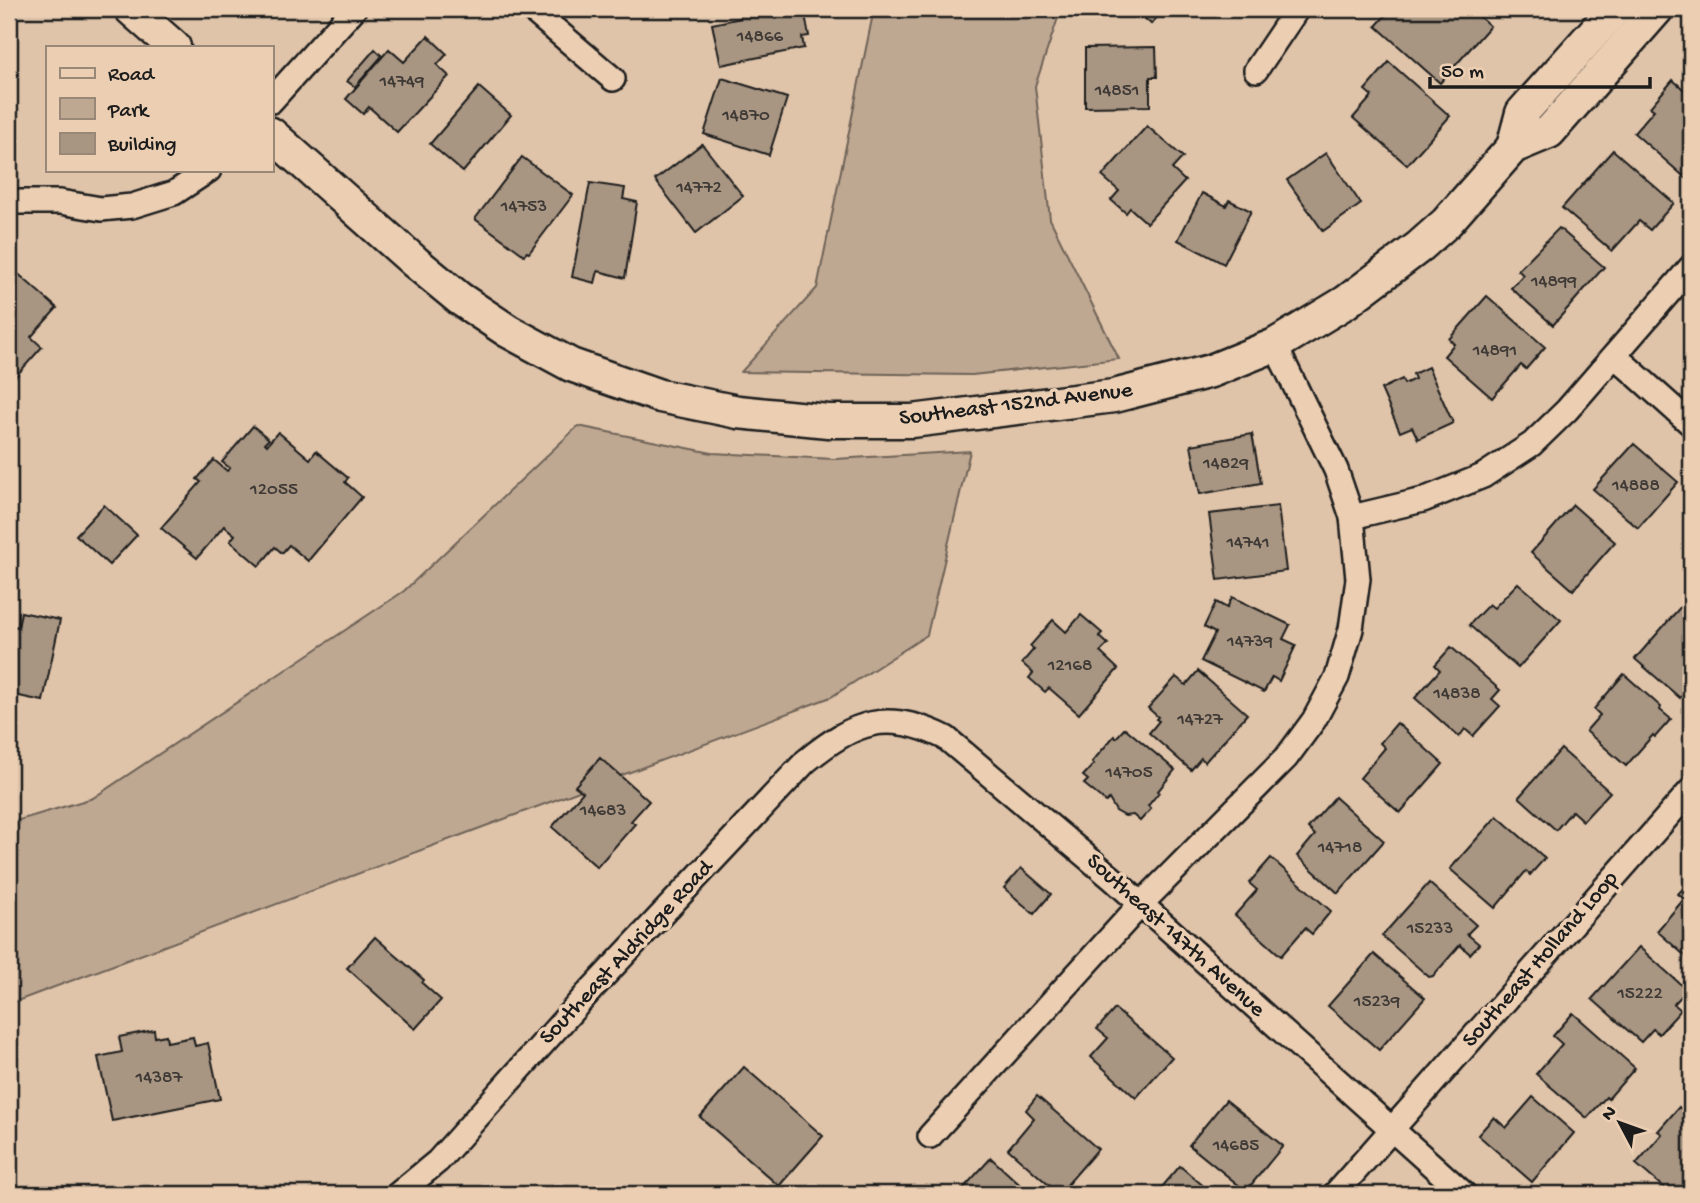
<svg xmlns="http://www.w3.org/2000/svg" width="1700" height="1203" font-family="'Gochi Hand',sans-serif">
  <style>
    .green { fill: #bfa892; stroke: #6e6257; stroke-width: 2 }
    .building { fill: #a89582; stroke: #1c1c1c; stroke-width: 2 }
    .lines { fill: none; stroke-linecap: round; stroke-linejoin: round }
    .street-casing { stroke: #1c1c1c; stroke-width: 28 }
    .secondary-casing { stroke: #1c1c1c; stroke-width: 37 }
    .street { stroke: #eccfb3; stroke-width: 23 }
    .secondary { stroke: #eccfb3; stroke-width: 32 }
    .labels { text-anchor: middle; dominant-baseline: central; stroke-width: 7; stroke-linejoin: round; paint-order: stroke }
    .number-label { font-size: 19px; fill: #3f3a36 }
    .street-label { font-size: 23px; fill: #1c1c1c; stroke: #eccfb3 }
  </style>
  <rect width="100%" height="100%" fill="#dfc4aa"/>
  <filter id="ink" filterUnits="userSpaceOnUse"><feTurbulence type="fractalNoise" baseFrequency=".0143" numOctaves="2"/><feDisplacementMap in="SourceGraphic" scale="14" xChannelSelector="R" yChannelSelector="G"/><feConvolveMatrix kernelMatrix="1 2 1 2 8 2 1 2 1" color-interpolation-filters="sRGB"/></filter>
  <g filter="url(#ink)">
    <g class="green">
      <path d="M874,9H1061L1035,86L1050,219L1119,359L972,375L741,372L817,288Z"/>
      <path d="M578,426L712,453L835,459L970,451L927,635L831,697L9,1004V823L93,798L404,591Z"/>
    </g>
    <g class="building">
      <path d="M739,9H804L809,36L802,37L804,48L721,65L712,24L741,18Z"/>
      <path d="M1134,9H1170L1163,17L1160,14L1151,24Z"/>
      <path d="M1381,9H1471L1490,26L1440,83L1376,26L1386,15Z"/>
      <path d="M428,36L447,54L437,65L449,76L397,132L369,107L363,114L346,99L389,49L404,62Z"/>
      <path d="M1156,47L1157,77H1150V106L1085,107V48Z"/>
      <path d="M375,49L382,56L355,87L347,81Z"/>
      <path d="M1389,62L1450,116L1407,165L1353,118L1372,96L1365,90Z"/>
      <path d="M722,78L787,98L769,155L704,134Z"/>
      <path d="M1673,80L1691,96V178L1689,181L1634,133L1654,110L1650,107Z"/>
      <path d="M479,87L511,115L463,172L430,144Z"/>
      <path d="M1147,126L1183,157L1172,169L1185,181L1147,223L1130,208L1126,213L1111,200L1119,191L1102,176Z"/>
      <path d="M702,144L743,196L696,233L655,180Z"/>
      <path d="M1613,150L1674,203L1650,230L1639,221L1612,251L1562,208Z"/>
      <path d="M1326,153L1361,204L1323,231L1287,180Z"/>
      <path d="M522,157L573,195L529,253L527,252L524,255L475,219Z"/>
      <path d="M590,183L625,188L623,199L637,202L625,278L598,271L595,283L572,277Z"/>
      <path d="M1202,193L1226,206L1229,200L1251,211L1224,264L1178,240Z"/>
      <path d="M1559,228L1604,267L1553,325L1511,288L1523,275L1518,270Z"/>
      <path d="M15,271L57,308L31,337L42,347L9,384V278Z"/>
      <path d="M1487,296L1545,347L1526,369L1521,365L1492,398L1444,356L1454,344L1449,339Z"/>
      <path d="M1428,367L1453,423L1418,439L1412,427L1400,432L1381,389L1402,379L1404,384L1415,379L1413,374Z"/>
      <path d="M253,426L269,439L265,443L267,445L278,432L310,459L316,451L348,478L345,482L362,497L308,561L289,545L282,553L275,547L259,566L230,541L235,535L224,526L197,558L161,528L201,482L197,479L214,460L227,471L230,468L222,462Z"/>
      <path d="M1252,434L1261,483L1200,494L1191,445Z"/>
      <path d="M1634,444L1678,482L1638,528L1593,489Z"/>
      <path d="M104,505L137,535L109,565L76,535Z"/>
      <path d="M1573,505L1615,542L1573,590L1531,553Z"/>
      <path d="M1278,506L1286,571L1218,580L1209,514Z"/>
      <path d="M1518,583L1561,620L1518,668L1469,625L1489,604L1494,608Z"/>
      <path d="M1232,597L1290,625L1283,639L1296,645L1279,681L1272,677L1264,692L1201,661L1215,633L1204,627L1216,602L1227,608Z"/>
      <path d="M1683,604L1691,611V684L1680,698L1635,659Z"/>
      <path d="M21,612L60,620L43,701L9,694V625L18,627Z"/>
      <path d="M1081,615L1102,633L1099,636L1108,644L1100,652L1118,669L1079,714L1049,688L1045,692L1029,678L1033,673L1022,663L1034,649L1030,646L1053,620L1066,632Z"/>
      <path d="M1451,647L1500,690L1492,699L1500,706L1473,736L1465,729L1459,737L1415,698L1440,670L1435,665Z"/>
      <path d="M1198,671L1247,714L1205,762L1201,758L1191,770L1149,733L1159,721L1156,719L1158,717L1148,708L1176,677L1186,685Z"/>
      <path d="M1624,674L1661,707L1660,710L1671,719L1655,737L1653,735L1626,766L1586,731L1600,715L1594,709Z"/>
      <path d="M1397,723L1443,764L1400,813L1360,778L1385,748L1380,743Z"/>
      <path d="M1125,728L1175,770L1158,791L1159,792L1148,806L1151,809L1140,821L1133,815L1125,816L1116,811L1109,799L1106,802L1084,784L1088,780L1083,776L1094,764L1092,762L1114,736L1116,738Z"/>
      <path d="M1561,749L1610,792L1583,821L1572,811L1556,830L1519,797Z"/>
      <path d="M600,758L649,801L631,821L635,824L597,867L552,827L583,792L575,786Z"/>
      <path d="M1335,797L1384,841L1338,893L1297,856L1315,835L1308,828Z"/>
      <path d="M1497,816L1545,858L1530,875L1526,871L1495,908L1450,869Z"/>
      <path d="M1271,858L1331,911L1312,934L1305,928L1281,956L1235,915L1257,890L1249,883Z"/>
      <path d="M1021,868L1051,894L1034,914L1004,888Z"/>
      <path d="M1691,880V961L1657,931L1684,899L1678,894Z"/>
      <path d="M1429,883L1476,925L1467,934L1479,944L1470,954L1460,945L1433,976L1429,977L1382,936Z"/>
      <path d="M375,937L424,980L422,983L441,1000L415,1029L347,968Z"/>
      <path d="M1639,947L1687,990L1674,1004L1681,1010L1659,1034L1653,1029L1641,1042L1592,999Z"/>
      <path d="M1374,954L1425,998L1379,1050L1328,1006Z"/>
      <path d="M1115,1009L1172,1057L1136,1098L1091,1057L1108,1038L1097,1029Z"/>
      <path d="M1573,1013L1635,1068L1608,1099L1606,1097L1587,1118L1536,1074L1562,1044L1553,1036Z"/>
      <path d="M154,1030L155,1037L166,1035L167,1042L193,1037L195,1046L208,1043L220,1099L112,1121L98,1057L122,1052L119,1037Z"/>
      <path d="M744,1067L823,1136L779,1186L700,1117Z"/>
      <path d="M1037,1096L1098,1149L1059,1194L1008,1149L1034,1118L1026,1110Z"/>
      <path d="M1533,1097L1574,1133L1532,1182L1478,1135L1494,1117L1506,1128Z"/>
      <path d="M1226,1100L1283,1146L1246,1191L1189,1145Z"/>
      <path d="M1679,1107L1691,1117V1194H1671L1636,1164L1662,1134L1658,1131Z"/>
      <path d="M991,1158L1030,1194H958Z"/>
      <path d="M1180,1166L1213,1194H1156Z"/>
    </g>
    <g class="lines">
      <g class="street-casing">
        <g id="street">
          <path d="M531,9L613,79"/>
          <path d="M1256,70L1297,9"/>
          <path d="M271,101L354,9"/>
          <path d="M9,205L14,202H60L101,209L132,206L174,193L209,170"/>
          <path d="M1615,356L1691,424"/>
          <path d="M1352,517L1423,500L1483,476L1532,444L1567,410L1691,267"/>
          <path d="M930,1136L1140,905L1286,758L1314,720L1337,677L1351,629L1358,579L1352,517L1336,470L1275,345"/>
          <path d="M398,1194L438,1161L588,993L806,761C855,721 887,709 946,738L1113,879L1464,1194"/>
          <path d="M1335,1194L1691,790"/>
        </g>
      </g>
      <g class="secondary-casing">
        <g id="secondary">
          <path d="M131,9L174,47"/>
          <path d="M271,134L415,262L460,299L508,331L571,365L660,396L738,412L828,421H912L1114,396L1211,371L1275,345L1346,302L1419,247L1446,223L1513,147L1549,132L1657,9"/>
          <path d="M1513,147L1522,113L1615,9"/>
        </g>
      </g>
      <use href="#street" class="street"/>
      <use href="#secondary" class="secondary"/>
    </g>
  </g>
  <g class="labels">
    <g class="number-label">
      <text x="760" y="37">14866</text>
      <text x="402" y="82">14749</text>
      <text x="1117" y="91">14851</text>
      <text x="746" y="116">14870</text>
      <text x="699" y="188">14772</text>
      <text x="524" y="207">14753</text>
      <text x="1554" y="282">14899</text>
      <text x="1495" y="351">14891</text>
      <text x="1226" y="464">14829</text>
      <text x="1636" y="486">14888</text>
      <text x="274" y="490">12055</text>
      <text x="1248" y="543">14741</text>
      <text x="1250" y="642">14739</text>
      <text x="1070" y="666">12168</text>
      <text x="1457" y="694">14838</text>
      <text x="1200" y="720">14727</text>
      <text x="1129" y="773">14705</text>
      <text x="603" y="811">14683</text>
      <text x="1340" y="848">14718</text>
      <text x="1430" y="929">15233</text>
      <text x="1640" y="994">15222</text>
      <text x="1377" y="1002">15239</text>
      <text x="159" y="1078">14387</text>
      <text x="1236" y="1146">14685</text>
    </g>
    <g class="street-label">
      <text transform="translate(1016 405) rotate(-7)">Southeast 152nd Avenue</text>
      <text transform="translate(1175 936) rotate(42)">Southeast 147th Avenue</text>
      <text transform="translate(627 953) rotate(-47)">Southeast Aldridge Road</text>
      <text transform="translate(1541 960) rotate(-49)">Southeast Holland Loop</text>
    </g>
  </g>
  <rect width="1700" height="1203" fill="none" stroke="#eccfb3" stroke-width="35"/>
  <rect x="18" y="18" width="1665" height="1168" fill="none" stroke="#1c1c1c" stroke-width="2.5" filter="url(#ink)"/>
  <rect x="46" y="46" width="228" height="126" fill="#eccfb3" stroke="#998777" stroke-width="2"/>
  <rect x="60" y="68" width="35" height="10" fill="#eccfb3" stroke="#998777" stroke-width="2"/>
  <text x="108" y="80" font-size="21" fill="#1c1c1c">Road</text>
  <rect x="60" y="98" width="35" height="21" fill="#bfa892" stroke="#998777" stroke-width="2"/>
  <text x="108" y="116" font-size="21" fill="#1c1c1c">Park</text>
  <rect x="60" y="133" width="35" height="21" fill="#a89582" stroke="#998777" stroke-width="2"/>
  <text x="108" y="150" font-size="21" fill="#1c1c1c">Building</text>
  <g transform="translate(1620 1123) rotate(311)" stroke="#eccfb3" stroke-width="5" paint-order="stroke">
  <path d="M0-5L12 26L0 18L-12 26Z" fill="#1c1c1c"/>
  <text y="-10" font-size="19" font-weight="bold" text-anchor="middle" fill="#1c1c1c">N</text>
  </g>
  <path d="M1430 77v10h220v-10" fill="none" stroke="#1c1c1c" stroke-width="3.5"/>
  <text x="1441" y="77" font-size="21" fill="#1c1c1c" stroke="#eccfb3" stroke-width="5" paint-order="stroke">50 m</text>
</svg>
